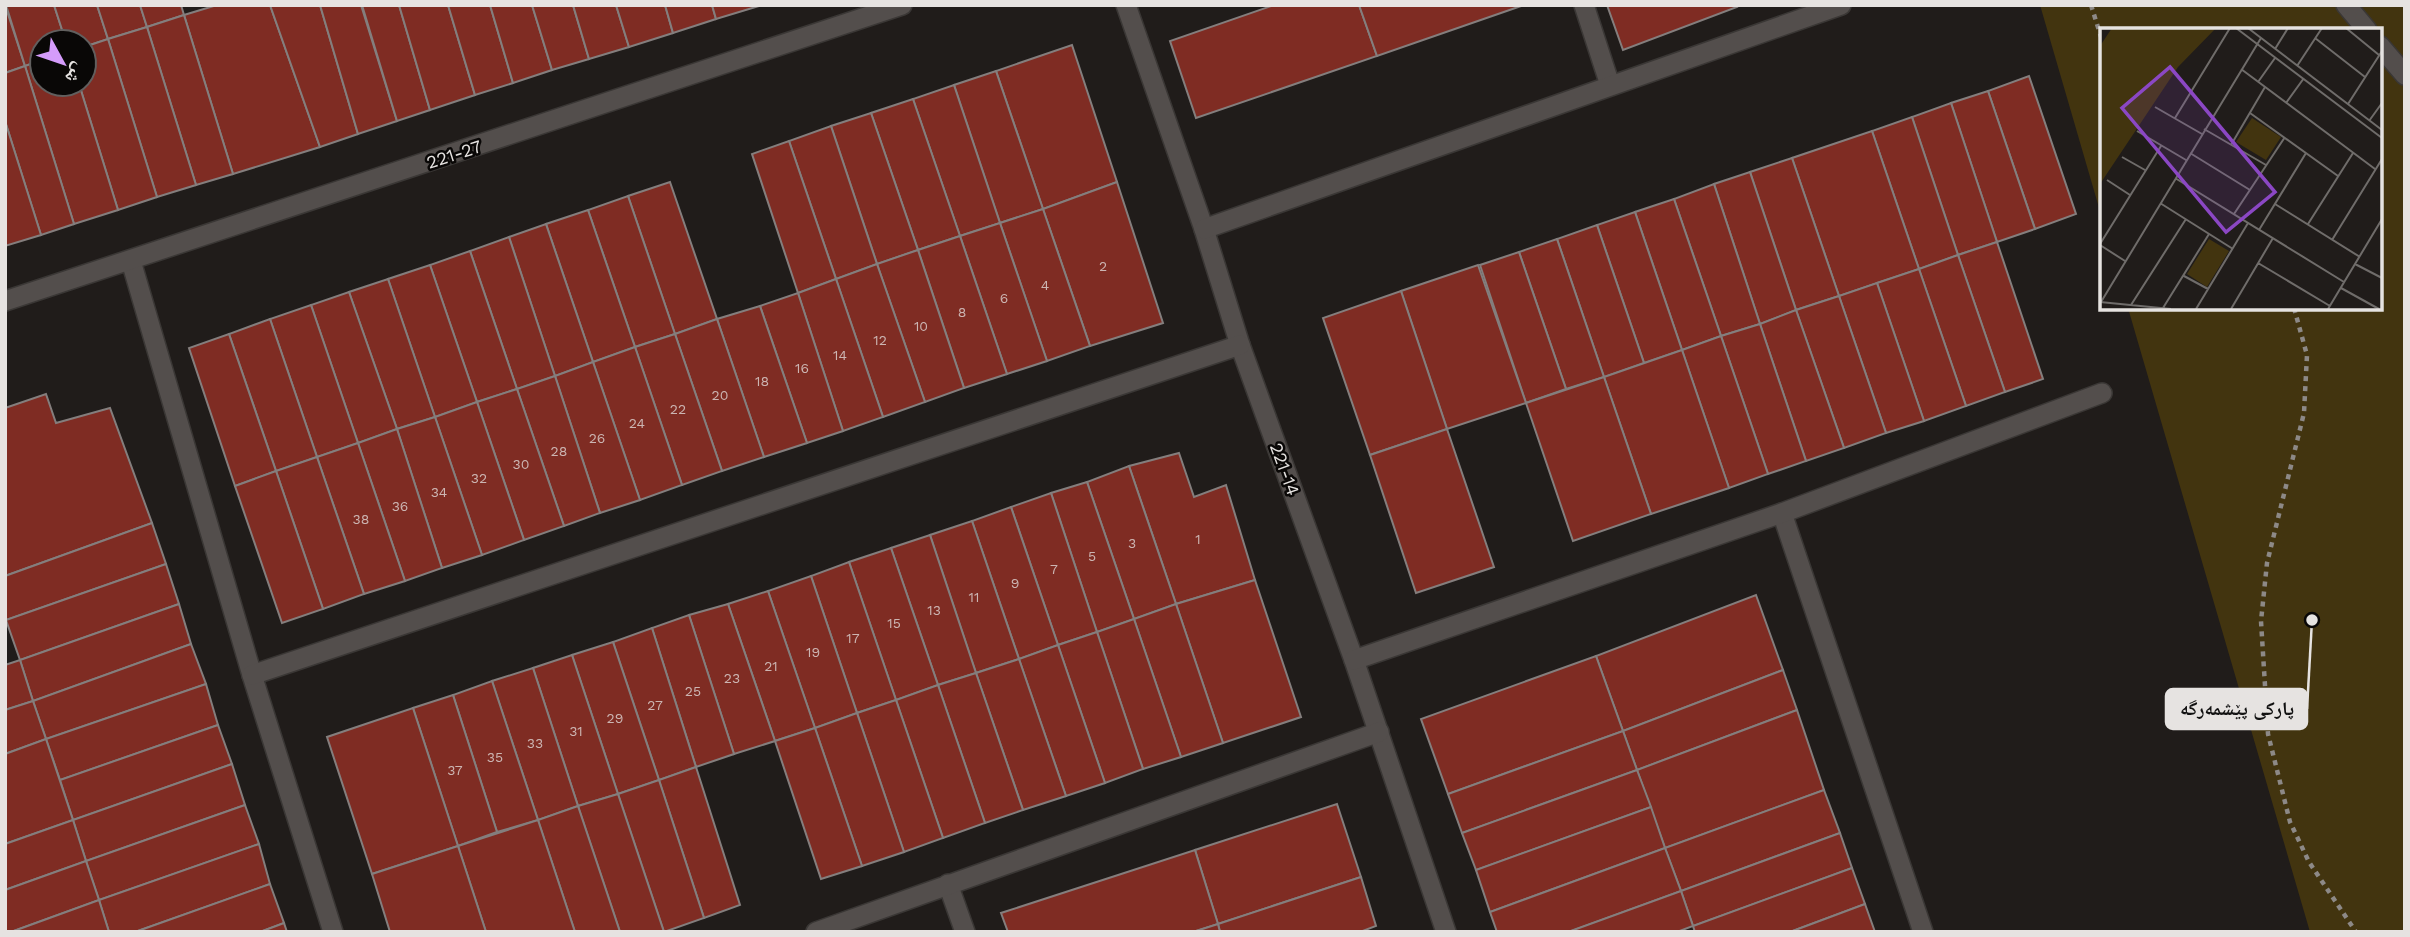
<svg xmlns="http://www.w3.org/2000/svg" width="2410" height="937" font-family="'Work Sans','Noto Naskh Arabic',sans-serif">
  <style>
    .green { fill: #42340f }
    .building { fill: #7f2c23; stroke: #847e7d; stroke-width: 2 }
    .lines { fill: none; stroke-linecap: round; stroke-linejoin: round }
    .pedestrian-casing { stroke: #3a3735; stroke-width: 22 }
    .minor-casing { stroke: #3a3735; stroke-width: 22 }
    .path { stroke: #8d8987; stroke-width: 4.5; stroke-dasharray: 5 5; stroke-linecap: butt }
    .pedestrian { stroke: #534e4c; stroke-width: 19 }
    .minor { stroke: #534e4c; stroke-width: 19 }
    .labels { text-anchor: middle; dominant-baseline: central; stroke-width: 5; stroke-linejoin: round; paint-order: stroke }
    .number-label { font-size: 14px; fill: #ccb5b2 }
    .street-label { font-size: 18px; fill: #e6e3e1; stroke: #090706 }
    .inset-road { fill: none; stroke: #6f6c6a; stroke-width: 2 }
    .view { fill: #8b47c4; fill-opacity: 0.15; stroke: #8b47c4; stroke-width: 3.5 }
    .inset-edge { fill: none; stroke: #e6e3e1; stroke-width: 3.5 }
    .leader { fill: none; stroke: #e6e3e1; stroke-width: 2.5 }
    .callout-dot { fill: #e6e3e1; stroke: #090706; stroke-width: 2.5 }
    .callout { fill: #e6e3e1; stroke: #e6e3e1; stroke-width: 2.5 }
    .callout-label { font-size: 19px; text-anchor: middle; font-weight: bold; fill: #111 }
  </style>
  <rect width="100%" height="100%" fill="#201c1a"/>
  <path class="green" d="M2040,5H2405V932H2310L2128,308H2380V30H2102V218Z"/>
  <g class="building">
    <path d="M5,5L25,66L5,73Z"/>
    <path d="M6,5H54L66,42H42V60L25,66Z"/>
    <path d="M54,5H97L108,39L84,47V42H66Z"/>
    <path d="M97,5H140L147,27L108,39Z"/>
    <path d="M140,5H181L184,15L147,27Z"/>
    <path d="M217,5H270L320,147L233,174L184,15Z"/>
    <path d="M270,5H320L358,134L320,147Z"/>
    <path d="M320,5H361L397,121L358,134Z"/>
    <path d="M362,5H399L430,110L397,121Z"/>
    <path d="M399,5H448L475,95L430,110Z"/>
    <path d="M448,5H490L513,83L475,95Z"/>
    <path d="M490,5H532L552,70L513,83Z"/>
    <path d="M532,5H573L589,59L552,70Z"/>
    <path d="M573,5H616L629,47L589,59Z"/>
    <path d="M616,5H665L673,33L629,47Z"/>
    <path d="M665,5H712L716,19L673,33Z"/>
    <path d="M712,5H759V6L716,19Z"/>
    <path d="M1274,5H1359L1377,56L1196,118L1170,41Z"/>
    <path d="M1359,5H1524L1377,56Z"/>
    <path d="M1607,5H1736L1737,7L1623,50Z"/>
    <path d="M184,15L233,174L196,185L147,27Z"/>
    <path d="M147,27L196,185L157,197L108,39Z"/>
    <path d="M108,39L157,197L118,210L79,84H84V47Z"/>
    <path d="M1072,45L1117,182L1043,209L996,71Z"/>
    <path d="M42,60V84H79L118,210L74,224L25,66Z"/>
    <path d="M25,66L74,224L41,235L5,121V73Z"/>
    <path d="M996,71L1043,209L1000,223L954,85Z"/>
    <path d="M2029,76L2076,214L2035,229L1988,91Z"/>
    <path d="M954,85L1000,223L960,236L913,99Z"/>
    <path d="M1988,91L2035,229L1997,242L1951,103Z"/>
    <path d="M913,99L960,236L918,250L871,113Z"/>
    <path d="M1951,103L1997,242L1958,255L1912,117Z"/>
    <path d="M871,113L918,250L877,264L831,126Z"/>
    <path d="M1912,117L1958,255L1919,269L1872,131Z"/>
    <path d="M5,121L41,235L5,246Z"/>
    <path d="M831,126L877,264L836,279L789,141Z"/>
    <path d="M1872,131L1919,269L1839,296L1792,158Z"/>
    <path d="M789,141L836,279L798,293L752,154Z"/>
    <path d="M1792,158L1839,296L1796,310L1750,172Z"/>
    <path d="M1750,172L1796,310L1760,324L1714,184Z"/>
    <path d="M670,182L717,319L675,334L628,196Z"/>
    <path d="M1117,182L1163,323L1090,346L1043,209Z"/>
    <path d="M1714,184L1760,324L1721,336L1674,199Z"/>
    <path d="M628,196L675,334L635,347L588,210Z"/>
    <path d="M1674,199L1721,336L1682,350L1635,212Z"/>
    <path d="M1043,209L1090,346L1047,361L1000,223Z"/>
    <path d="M588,210L635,347L593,362L546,224Z"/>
    <path d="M1635,212L1682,350L1644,363L1597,225Z"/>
    <path d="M1000,223L1047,361L1007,374L960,236Z"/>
    <path d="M546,224L593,362L555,376L509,237Z"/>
    <path d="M1597,225L1644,363L1604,377L1557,239Z"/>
    <path d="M960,236L1007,374L964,388L918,250Z"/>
    <path d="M509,237L555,376L517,389L470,251Z"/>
    <path d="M1557,239L1604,377L1566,389L1519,252Z"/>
    <path d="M1997,242L2043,379L2005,392L1958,255Z"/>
    <path d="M918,250L964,388L925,402L877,264Z"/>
    <path d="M470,251L517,389L477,402L430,265Z"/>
    <path d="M1519,252L1566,389L1526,403L1480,265Z"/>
    <path d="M1958,255L2005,392L1966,406L1919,269Z"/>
    <path d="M877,264L925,402L883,417L836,279Z"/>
    <path d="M430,265L477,402L435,417L388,279Z"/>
    <path d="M1478,265L1526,403L1447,429L1401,291Z"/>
    <path d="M1919,269L1966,406L1924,421L1877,283Z"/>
    <path d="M388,279L435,417L397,429L349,292Z"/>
    <path d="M836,279L883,417L843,431L798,293Z"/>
    <path d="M1877,283L1924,421L1886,433L1839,296Z"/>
    <path d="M1401,291L1447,429L1370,455L1323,318Z"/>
    <path d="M349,292L397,429L358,443L311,305Z"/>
    <path d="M798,293L843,431L807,443L760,306Z"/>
    <path d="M1839,296L1886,433L1844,448L1796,310Z"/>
    <path d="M311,305L358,443L317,457L270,319Z"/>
    <path d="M760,306L807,443L764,457L717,319Z"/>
    <path d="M1796,310L1844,448L1806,461L1760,324Z"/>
    <path d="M270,319L317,457L276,471L229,334Z"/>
    <path d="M717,319L764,457L722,471L675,334Z"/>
    <path d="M1760,324L1806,461L1768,474L1721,336Z"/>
    <path d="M229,334L276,471L235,486L189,348Z"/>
    <path d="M675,334L722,471L682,485L635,347Z"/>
    <path d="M1721,336L1768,474L1729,488L1682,350Z"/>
    <path d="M635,347L682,485L640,500L593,362Z"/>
    <path d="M1682,350L1729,488L1651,514L1604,377Z"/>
    <path d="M593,362L640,500L600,513L555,376Z"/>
    <path d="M555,376L600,513L564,526L517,389Z"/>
    <path d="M1604,377L1651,514L1573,541L1526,403Z"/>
    <path d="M517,389L564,526L524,540L477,402Z"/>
    <path d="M46,394L56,423L110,408L152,523L5,576V408Z"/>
    <path d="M477,402L524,540L482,555L435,417Z"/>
    <path d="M435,417L482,555L442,568L397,429Z"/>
    <path d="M397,429L442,568L405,581L358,443Z"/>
    <path d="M1447,429L1494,567L1416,593L1370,455Z"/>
    <path d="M358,443L405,581L364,594L317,457Z"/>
    <path d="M1179,453L1194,497L1226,485L1255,580L1176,604L1129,466Z"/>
    <path d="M317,457L364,594L323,609L276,471Z"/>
    <path d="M1129,466L1176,604L1134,619L1087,482Z"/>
    <path d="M276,471L323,609L282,623L235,486Z"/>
    <path d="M1087,482L1134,619L1097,632L1051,493Z"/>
    <path d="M1051,493L1097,632L1058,645L1011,507Z"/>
    <path d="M1011,507L1058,645L1019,659L972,521Z"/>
    <path d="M972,521L1019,659L976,673L930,535Z"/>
    <path d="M152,523L166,564L6,620L5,576Z"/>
    <path d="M930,535L976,673L938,685L891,548Z"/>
    <path d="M891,548L938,685L896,700L849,562Z"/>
    <path d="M849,562L896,700L857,713L811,576Z"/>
    <path d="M166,564L179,604L20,660L6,620Z"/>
    <path d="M811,576L857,713L815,728L768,591Z"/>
    <path d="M1255,580L1301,717L1223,743L1176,604Z"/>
    <path d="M768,591L815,728L775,741L728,604Z"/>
    <path d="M1756,595L1783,670L1623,731L1596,656Z"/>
    <path d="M179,604L191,644L33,701L20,660Z"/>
    <path d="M728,604L775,741L734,754L689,615Z"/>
    <path d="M1176,604L1223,743L1181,757L1134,619Z"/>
    <path d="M689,615L734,754L696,767L652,628Z"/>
    <path d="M1134,619L1181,757L1143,769L1097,632Z"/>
    <path d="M652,628L696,767L659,780L613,642Z"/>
    <path d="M1097,632L1143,769L1105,783L1058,645Z"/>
    <path d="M613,642L659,780L618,794L572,655Z"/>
    <path d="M191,644L206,684L46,739L33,701Z"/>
    <path d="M1058,645L1105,783L1066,796L1019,659Z"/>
    <path d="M572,655L618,794L578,806L533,668Z"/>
    <path d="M1596,656L1623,731L1448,794L1421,719Z"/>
    <path d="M1019,659L1066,796L1023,810L976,673Z"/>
    <path d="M20,660L33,701L5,710V665Z"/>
    <path d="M533,668L578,806L538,820L492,681Z"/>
    <path d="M1783,670L1797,710L1637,770L1623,731Z"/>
    <path d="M976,673L1023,810L985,823L938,685Z"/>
    <path d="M492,681L538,820L497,832L453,695Z"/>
    <path d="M206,684L218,725L60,780L46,739Z"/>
    <path d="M938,685L985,823L943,838L896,700Z"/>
    <path d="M453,695L497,832L458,846L413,708Z"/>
    <path d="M896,700L943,838L904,852L857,713Z"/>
    <path d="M33,701L46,739L5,754V710Z"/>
    <path d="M413,708L458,846L372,874L327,737Z"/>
    <path d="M1797,710L1824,790L1665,848L1637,770Z"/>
    <path d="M857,713L904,852L862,866L815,728Z"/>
    <path d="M218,725L232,764L73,820L60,780Z"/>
    <path d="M815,728L862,866L821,879L775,741Z"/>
    <path d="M1623,731L1637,770L1462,833L1448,794Z"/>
    <path d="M46,739L73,820L5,844V754Z"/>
    <path d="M232,764L245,805L86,861L73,820Z"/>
    <path d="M696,767L740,905L704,918L659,780Z"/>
    <path d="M1637,770L1651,807L1476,870L1462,833Z"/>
    <path d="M659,780L704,918L664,932L618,794Z"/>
    <path d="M1824,790L1840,833L1681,891L1665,848Z"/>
    <path d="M618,794L664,932H620L578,806Z"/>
    <path d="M1337,804L1361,877L1218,924L1195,850Z"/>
    <path d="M245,805L259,844L99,900L86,861Z"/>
    <path d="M578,806L620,932H575L538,820Z"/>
    <path d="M1651,807L1665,848L1490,912L1476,870Z"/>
    <path d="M73,820L86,861L5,890V844Z"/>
    <path d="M538,820L575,932H486L458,846Z"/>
    <path d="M1840,833L1852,868L1693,926L1681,891Z"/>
    <path d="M259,844L270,884L135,932H109L99,900Z"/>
    <path d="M458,846L486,932H390L372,874Z"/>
    <path d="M1665,848L1681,891L1569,932H1497L1490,912Z"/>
    <path d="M1195,850L1218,924L1193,932H1008L1001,913Z"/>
    <path d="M86,861L99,900L11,932H5V890Z"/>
    <path d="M1852,868L1865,904L1790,932H1695L1693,926Z"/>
    <path d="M1361,877L1376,926L1360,932H1220L1218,924Z"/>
    <path d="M270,884L284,923L260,932H135Z"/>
    <path d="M1681,891L1693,926L1677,932H1568Z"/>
    <path d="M99,900L109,932H11Z"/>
    <path d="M1865,904L1875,932H1790Z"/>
    <path d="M284,923L287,932H260Z"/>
    <path d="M1218,924L1220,932H1193Z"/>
  </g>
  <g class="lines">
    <g class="pedestrian-casing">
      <g id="pedestrian">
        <path d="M2346,5L2367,30"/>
        <path d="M2380,46L2405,75"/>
      </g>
    </g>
    <g class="minor-casing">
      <g id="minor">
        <path d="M1126,5L1204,229L1240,345L1354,660L1446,932"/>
        <path d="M1584,5L1610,85"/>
        <path d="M1204,229L1841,5"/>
        <path d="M131,261L252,675L333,932"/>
        <path d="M5,301L902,5"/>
        <path d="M1782,513L1923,932"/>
        <path d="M1354,660L1782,513L2102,393"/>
        <path d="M252,675L1240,345"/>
        <path d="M948,884L965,932"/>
        <path d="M816,932L1379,732"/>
      </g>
    </g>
    <g class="path">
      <path d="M2091,5L2102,40"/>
      <path d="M2294,308L2307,355L2304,413L2267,563L2261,621L2268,734L2290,822L2309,862L2356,932"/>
    </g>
    <use href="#pedestrian" class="pedestrian"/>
    <use href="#minor" class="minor"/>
  </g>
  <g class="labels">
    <g class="number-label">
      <text x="1103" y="266">2</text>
      <text x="1045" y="285">4</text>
      <text x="1004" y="298">6</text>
      <text x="962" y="312">8</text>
      <text x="921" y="326">10</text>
      <text x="880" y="340">12</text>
      <text x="840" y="355">14</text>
      <text x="802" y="368">16</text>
      <text x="762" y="381">18</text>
      <text x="720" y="395">20</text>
      <text x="678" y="409">22</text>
      <text x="637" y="423">24</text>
      <text x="597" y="438">26</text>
      <text x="559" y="451">28</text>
      <text x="521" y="464">30</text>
      <text x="479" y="478">32</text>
      <text x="439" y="492">34</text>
      <text x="400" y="506">36</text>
      <text x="361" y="519">38</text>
      <text x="1198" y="539">1</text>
      <text x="1132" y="543">3</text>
      <text x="1092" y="556">5</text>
      <text x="1054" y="569">7</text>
      <text x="1015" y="583">9</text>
      <text x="974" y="597">11</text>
      <text x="934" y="610">13</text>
      <text x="894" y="623">15</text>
      <text x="853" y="638">17</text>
      <text x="813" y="652">19</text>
      <text x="771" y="666">21</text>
      <text x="732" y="678">23</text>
      <text x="693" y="691">25</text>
      <text x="655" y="705">27</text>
      <text x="615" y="718">29</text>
      <text x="576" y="731">31</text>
      <text x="535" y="743">33</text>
      <text x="495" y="757">35</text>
      <text x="455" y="770">37</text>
    </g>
    <g class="street-label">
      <text transform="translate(454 154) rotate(-18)">221-27</text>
      <text transform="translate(1285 469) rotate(70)">221-14</text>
    </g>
  </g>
  <g transform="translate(2100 28)">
    <rect width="282" height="282" fill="#201c1a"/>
    <path d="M12,0H116L78,39L0,156V18ZM152,90L181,109L166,132L136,114ZM109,211L129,223L107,259L87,246Z" fill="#42340f"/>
    <path class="inset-road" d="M136,0L282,110M148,0L282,102M246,0L279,27M215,10L265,49M175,21L188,0M197,38L222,0M141,41L275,141M158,54L175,30M186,75L204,50M248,76L282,23M55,79L102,106M150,85L238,148M75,90L130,0M269,93L282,75M104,101L166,137M37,103L86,132M131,117L165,59M90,125L150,162M22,129L45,142M75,150L244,254M7,152L30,167M60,175L133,221M175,176L260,229M134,186L185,109M208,196L253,125M159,202L206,125M232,212L282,131M0,216L61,118M0,217L25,233M158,235L230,278M255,236L282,250M84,248L108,261M241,260L279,281M0,274L71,281M1,274L161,10M31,277L86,191M63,280L109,206M96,281L148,195M131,281L173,210M228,281L282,191"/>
    <path class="view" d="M70,39L175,164L126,204L22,80Z"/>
    <rect width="282" height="282" class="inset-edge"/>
  </g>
  <path class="leader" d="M2312 620L2307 709"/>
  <circle class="callout-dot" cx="2312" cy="620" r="7"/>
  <rect class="callout" x="2166" y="689" width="141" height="40" rx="7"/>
  <g class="callout-label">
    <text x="2237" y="715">پارکی پێشمەرگە</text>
  </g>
  <rect width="2410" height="937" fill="none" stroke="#e6e3e1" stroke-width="14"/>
  <g transform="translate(63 63) rotate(130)"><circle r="33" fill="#090706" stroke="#615f5e" stroke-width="2"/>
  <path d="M0-5L12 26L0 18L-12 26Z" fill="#d59cfb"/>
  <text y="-10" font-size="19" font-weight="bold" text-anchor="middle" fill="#e6e3e1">ش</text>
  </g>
</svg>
